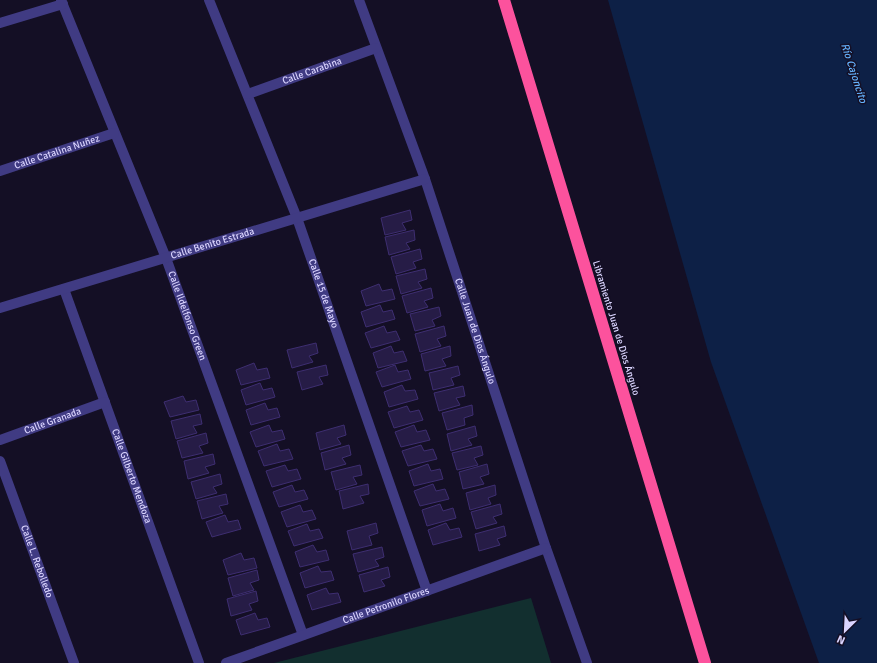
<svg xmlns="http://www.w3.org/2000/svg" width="877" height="663" font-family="Signika,sans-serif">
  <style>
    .green { fill: #122f2f }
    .water { fill: #0d2046 }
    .building { fill: #261c46; stroke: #3e2e71 }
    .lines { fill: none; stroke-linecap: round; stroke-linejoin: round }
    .minor { stroke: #403b83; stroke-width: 10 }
    .highway { stroke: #fc529d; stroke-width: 12 }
    .labels { text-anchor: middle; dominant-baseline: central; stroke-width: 3; stroke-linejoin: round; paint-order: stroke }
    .street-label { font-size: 10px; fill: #dad4fe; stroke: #140f25 }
    .water-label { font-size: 11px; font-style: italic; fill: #64b1fc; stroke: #140f25 }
  </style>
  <rect width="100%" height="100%" fill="#140f25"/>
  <path class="green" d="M531,598L551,663H274Z"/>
  <path class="water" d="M608,0H877V663H819L711,362Z"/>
  <g class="building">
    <path d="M410,210L412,220L402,223L406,230L385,235L381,218Z"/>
    <path d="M414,230L415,240L406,243L410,249L389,255L385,237Z"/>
    <path d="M420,249L422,259L413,262L416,268L396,274L391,257Z"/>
    <path d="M425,269L427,279L418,282L422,288L401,294L396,276Z"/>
    <path d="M379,284L382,291L392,289L395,299L366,306L361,291Z"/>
    <path d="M431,288L433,298L424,301L428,307L407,313L402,296Z"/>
    <path d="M380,305L383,312L392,310L395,319L366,327L361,312Z"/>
    <path d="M439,307L441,316L432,320L435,326L415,331L410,314Z"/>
    <path d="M384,326L387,333L396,331L400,340L371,348L365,333Z"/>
    <path d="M444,326L446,336L437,339L441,346L420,352L415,334Z"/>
    <path d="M316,343L318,353L309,356L313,362L292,368L287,350Z"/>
    <path d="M391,346L394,353L403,351L407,361L378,368L373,353Z"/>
    <path d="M450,346L451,356L442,359L446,366L425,371L421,354Z"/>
    <path d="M254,363L257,370L267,368L270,378L241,385L236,370Z"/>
    <path d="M326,365L328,375L319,377L323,384L302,390L297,372Z"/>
    <path d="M395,365L398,372L408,370L411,379L382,387L376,372Z"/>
    <path d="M458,366L460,375L451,378L454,385L433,390L429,373Z"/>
    <path d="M260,383L263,390L272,388L275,397L246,405L241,390Z"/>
    <path d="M402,385L405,391L415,390L418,399L389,407L384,392Z"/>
    <path d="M463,386L465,396L456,398L460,405L439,411L434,393Z"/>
    <path d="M183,396L186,402L196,400L199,410L170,417L164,402Z"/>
    <path d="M265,403L268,410L277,408L280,417L251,425L246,410Z"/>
    <path d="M472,405L473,415L464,418L465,425L447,430L442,413Z"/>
    <path d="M407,406L410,412L419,410L423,420L394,428L388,412Z"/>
    <path d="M200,414L202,424L193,426L197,433L176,439L171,421Z"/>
    <path d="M269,425L272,432L282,430L285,439L256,447L250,432Z"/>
    <path d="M344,425L346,435L337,438L341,444L320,450L316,433Z"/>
    <path d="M414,425L417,432L426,430L430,440L401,447L395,432Z"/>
    <path d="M475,426L477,436L468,439L472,445L451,451L447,434Z"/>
    <path d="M206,433L208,443L199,446L203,453L182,458L177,441Z"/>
    <path d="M277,444L280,451L289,449L293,459L264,466L258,451Z"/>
    <path d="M349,445L351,455L342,458L346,464L325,470L321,453Z"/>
    <path d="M421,445L424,451L433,449L437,459L408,466L402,451Z"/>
    <path d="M481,446L483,455L474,458L478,465L457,470L452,453Z"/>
    <path d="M213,454L215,464L205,467L209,473L188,479L184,461Z"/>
    <path d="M428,464L431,471L440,469L443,479L414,486L409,471Z"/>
    <path d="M487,464L489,474L480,477L484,484L463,489L459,472Z"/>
    <path d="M285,465L288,471L297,469L301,479L272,487L266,471Z"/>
    <path d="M360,465L362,475L353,477L357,484L336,490L331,472Z"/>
    <path d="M220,474L222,484L213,487L217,493L196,499L191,482Z"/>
    <path d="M368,484L369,494L360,496L364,503L343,509L339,491Z"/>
    <path d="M433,484L436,491L445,489L449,499L420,506L414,491Z"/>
    <path d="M292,485L295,492L304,490L308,499L279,507L273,492Z"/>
    <path d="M495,485L496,495L488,498L491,504L470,510L466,493Z"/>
    <path d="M226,494L228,504L219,506L223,513L202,519L197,501Z"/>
    <path d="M440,504L443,511L453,508L456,518L427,526L422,510Z"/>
    <path d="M500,504L502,514L493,517L497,523L476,529L471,512Z"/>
    <path d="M300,505L303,512L312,510L316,519L287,527L281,512Z"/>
    <path d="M225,515L228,522L238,520L241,529L212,537L206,522Z"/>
    <path d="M376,523L378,533L369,536L372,545L352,550L347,531Z"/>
    <path d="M446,523L450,530L459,528L462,537L433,545L428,530Z"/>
    <path d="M307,524L310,531L319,529L323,538L294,546L288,531Z"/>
    <path d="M504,526L506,536L497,539L500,545L479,551L475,534Z"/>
    <path d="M313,545L317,552L326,550L329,560L300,567L295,552Z"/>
    <path d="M382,547L384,557L375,560L379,566L358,572L353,554Z"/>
    <path d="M241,553L244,560L254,558L257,568L228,575L223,560Z"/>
    <path d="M318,566L321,572L331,571L334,580L305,588L300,573Z"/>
    <path d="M388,567L390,577L381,580L385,586L364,592L359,575Z"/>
    <path d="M257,570L259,580L250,583L254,590L233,596L228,578Z"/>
    <path d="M326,588L329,594L338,593L341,602L312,610L307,595Z"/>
    <path d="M256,591L258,601L249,604L252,610L231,616L227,599Z"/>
    <path d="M255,613L258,620L267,618L270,627L241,635L236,620Z"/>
  </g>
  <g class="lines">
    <g class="minor">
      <path id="s1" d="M61,0L166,258L303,635"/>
      <path id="s2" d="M209,0L297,218L427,591"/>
      <path id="s3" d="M359,0L425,179L546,548L587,663"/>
      <path d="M0,23L63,4"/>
      <path id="s4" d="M248,94L376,48"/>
      <path id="s5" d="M0,171L114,133"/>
      <path id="s6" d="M64,289L199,663"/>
      <path id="s7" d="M0,308L425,179"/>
      <path id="s8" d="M0,440L105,402"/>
      <path id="s9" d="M0,461L74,663"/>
      <path id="s10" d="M226,663L546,548"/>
    </g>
    <path class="highway" d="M504,0L705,663"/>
  </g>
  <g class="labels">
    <g class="street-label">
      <text stroke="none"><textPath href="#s4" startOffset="68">Calle Carabina</textPath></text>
      <text stroke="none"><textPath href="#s5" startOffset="60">Calle Catalina Nuñez</textPath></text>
      <text stroke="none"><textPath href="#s7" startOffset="222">Calle Benito Estrada</textPath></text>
      <text stroke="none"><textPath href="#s2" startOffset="315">Calle 15 de Mayo</textPath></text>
      <text stroke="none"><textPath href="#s1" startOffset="340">Calle Ildelfonso Green</textPath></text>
      <text transform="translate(616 328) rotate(73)">Libramiento Juan de Dios Ángulo</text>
      <text stroke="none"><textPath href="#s3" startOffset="351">Calle Juan de Dios Ángulo</textPath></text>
      <text stroke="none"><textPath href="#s8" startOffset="56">Calle Granada</textPath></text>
      <text stroke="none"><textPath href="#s6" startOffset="199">Calle Gilberto Mendoza</textPath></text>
      <text stroke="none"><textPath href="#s9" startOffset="107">Calle L. Rebolledo</textPath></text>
      <text stroke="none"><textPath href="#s10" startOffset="170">Calle Petronilo Flores</textPath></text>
    </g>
    <g class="water-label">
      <text transform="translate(854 73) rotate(72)">Río Cajoncito</text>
    </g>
  </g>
  <g transform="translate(845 631) rotate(204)" stroke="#140f25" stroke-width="3" paint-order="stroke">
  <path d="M0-3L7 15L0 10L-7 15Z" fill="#dad4fe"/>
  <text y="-6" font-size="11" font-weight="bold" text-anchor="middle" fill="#dad4fe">N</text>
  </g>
</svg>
